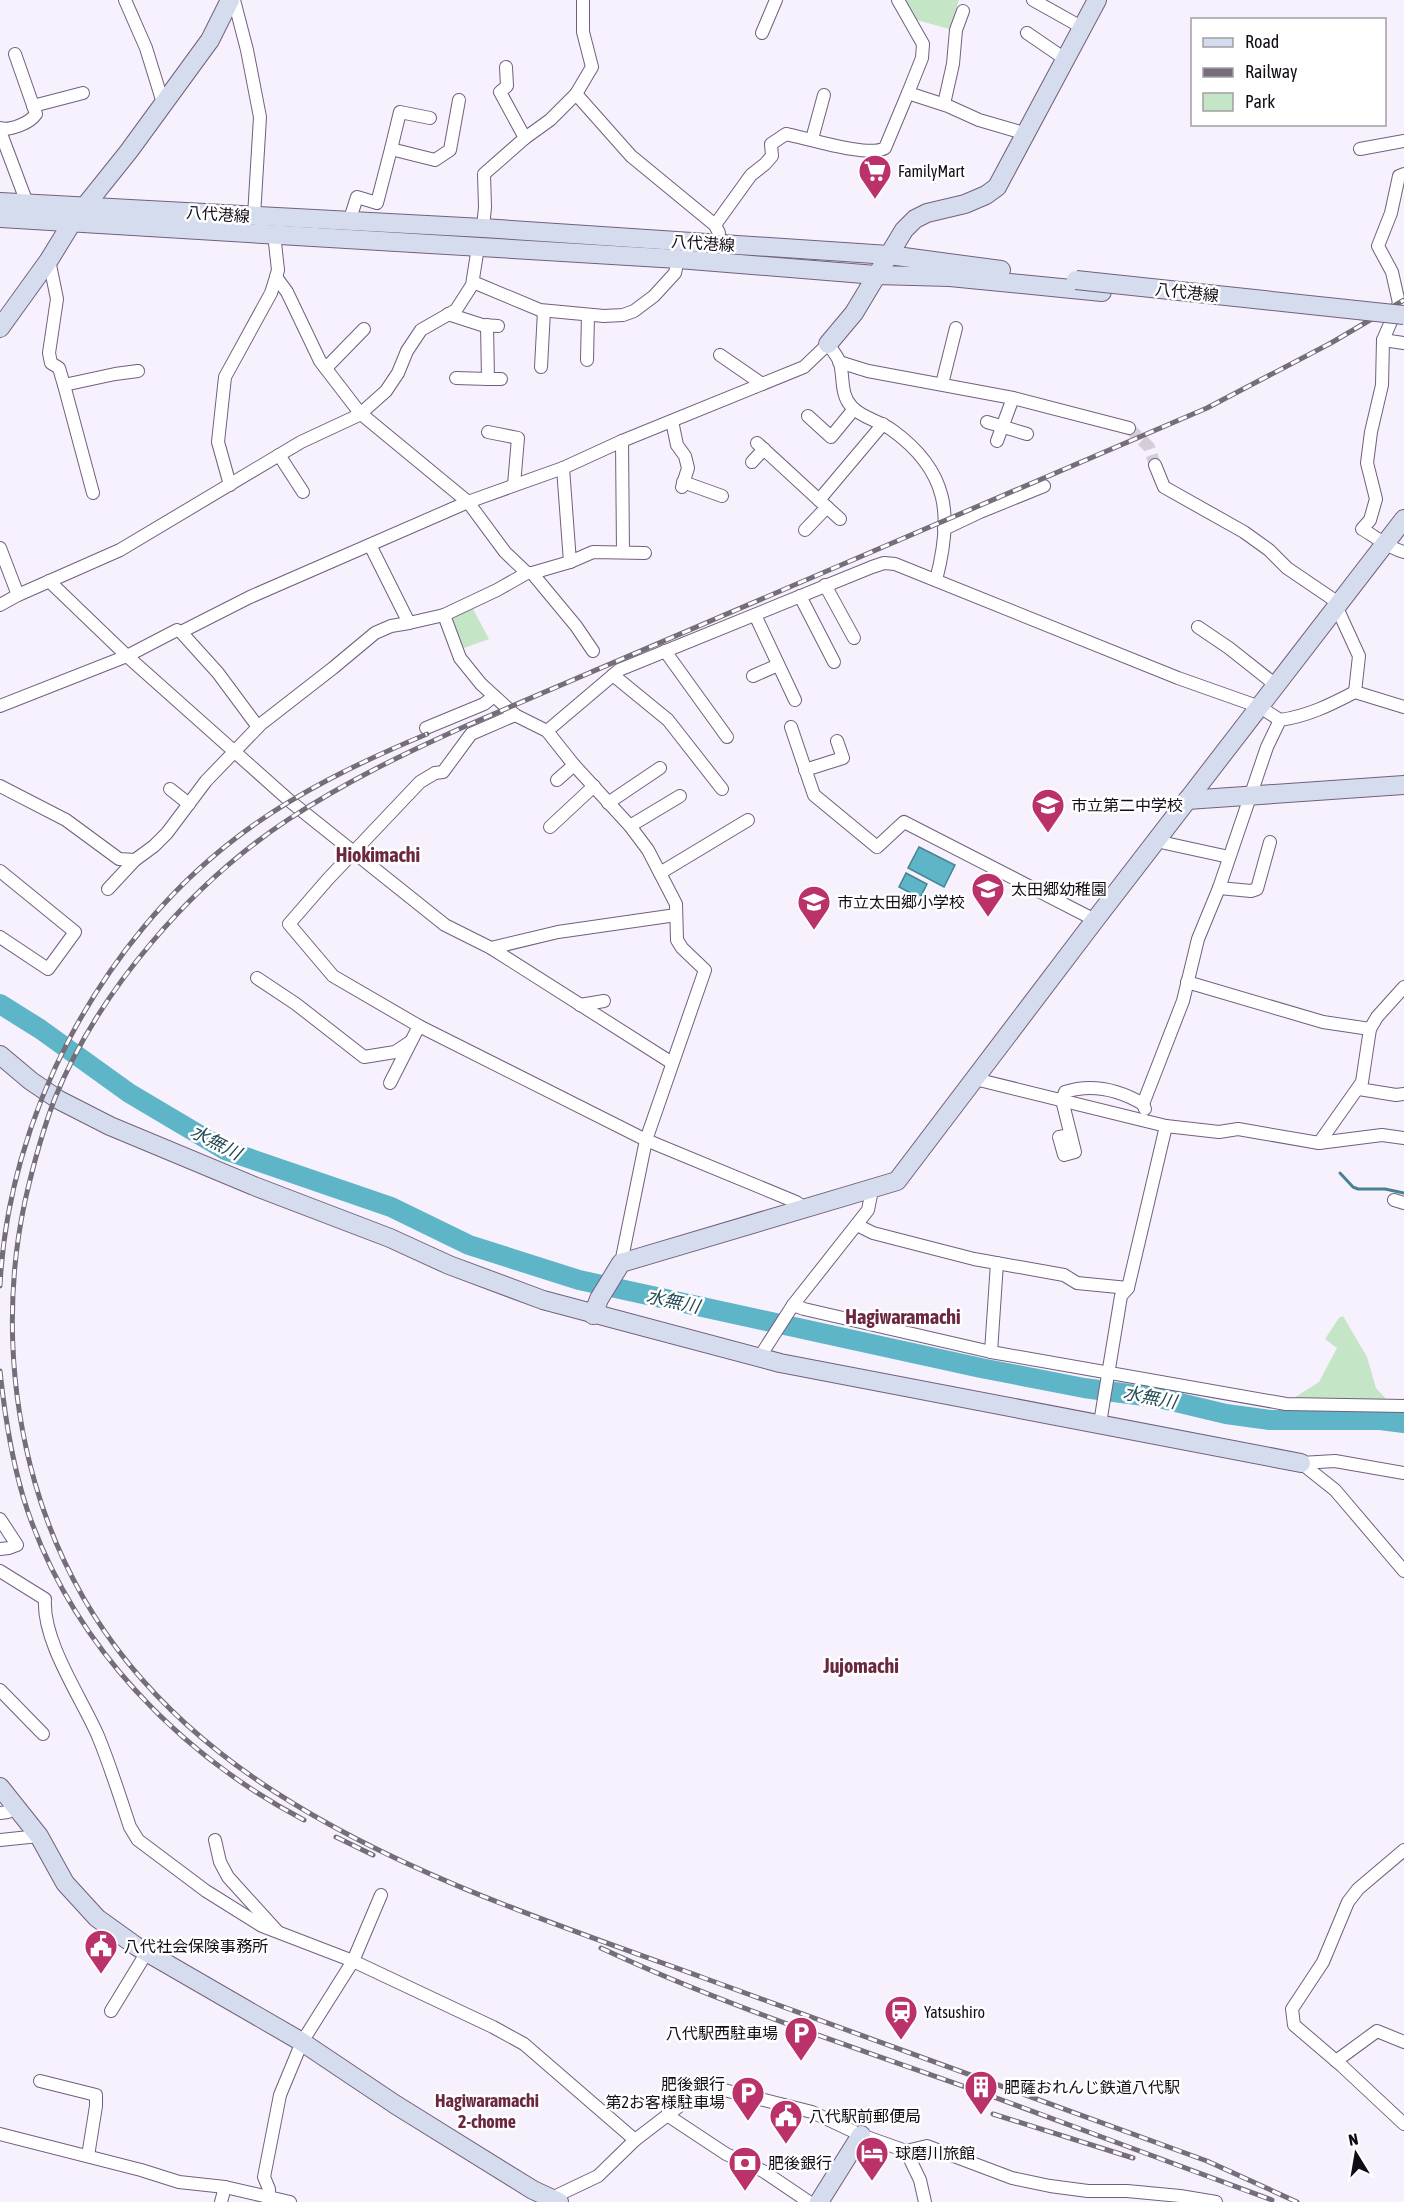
<svg xmlns="http://www.w3.org/2000/svg" width="1404" height="2202" font-family="'Asap Condensed','Noto Sans JP',sans-serif">
  <style>
    .green { fill: #c4e6c6 }
    .water { fill: #5db5c7; stroke: #478292; stroke-width: 1.5 }
    .lines { fill: none; stroke-linecap: round; stroke-linejoin: round }
    .stream { stroke: #478292; stroke-width: 3 }
    .river { stroke: #5db5c7; stroke-width: 20 }
    .street-tunnel { stroke: #d5ceda; stroke-width: 12; stroke-dasharray: 12 6; stroke-linecap: butt }
    .street-casing { stroke: #71607d; stroke-width: 14 }
    .secondary-casing { stroke: #71607d; stroke-width: 20 }
    .street { stroke: #fff; stroke-width: 12 }
    .secondary { stroke: #d5dcee; stroke-width: 18 }
    .rail-casing { stroke: #756e7a; stroke-width: 5 }
    .rail { stroke: #fff; stroke-width: 3; stroke-dasharray: 9; stroke-linecap: butt }
    .secondary-bridge-casing { stroke: #71607d; stroke-width: 20; stroke-linecap: butt }
    .secondary-bridge { stroke: #d5dcee; stroke-width: 18 }
    .labels { text-anchor: middle; dominant-baseline: central; stroke-width: 5; stroke-linejoin: round; paint-order: stroke }
    .poi-label { font-size: 16px; fill: #130c17; stroke: #fff; text-anchor: start }
    .street-label { font-size: 16px; fill: #130c17; stroke: #fff }
    .water-label { font-size: 18px; font-style: italic; fill: #244c54; stroke: #fff }
    .neighbourhood-label { font-size: 18px; font-weight: bold; fill: #6a273f; stroke: #fff }
    .quarter-label { font-size: 20px; font-weight: bold; fill: #6a273f; stroke: #fff }
  </style>
  <rect width="100%" height="100%" fill="#f7f0fd"/>
  <g class="green">
    <path d="M905,0H959L949,29L917,20Z"/>
    <path d="M472,607L489,639L464,648L455,634L451,616Z"/>
    <path d="M1343,1316L1367,1357L1376,1388L1387,1400L1289,1401L1319,1382L1337,1348L1325,1339L1339,1318Z"/>
  </g>
  <g class="water">
    <path d="M919,847L955,865L944,887L908,868Z"/>
    <path d="M906,873L927,884L920,898L899,887Z"/>
  </g>
  <g class="lines">
    <path class="stream" d="M1340,1173L1353,1187L1358,1189H1385L1404,1193"/>
    <path class="river" d="M0,1004L40,1029L129,1093L225,1150L391,1207L469,1245L579,1280L981,1368L1084,1388L1159,1398L1226,1414L1270,1420H1380L1404,1423"/>
    <path class="street-tunnel" d="M1129,428L1149,447L1155,465"/>
    <g class="street-casing">
      <g id="street">
        <path d="M125,0L146,48L163,103"/>
        <path d="M234,0L247,50L260,117L254,216"/>
        <path d="M898,0L923,44L922,58L908,93L948,106L979,120L1027,134"/>
        <path d="M1033,0L1083,28"/>
        <path d="M762,33L776,0"/>
        <path d="M1027,33L1065,59"/>
        <path d="M506,67L507,86L500,92L525,138"/>
        <path d="M576,94L631,156L715,225L719,233L717,244"/>
        <path d="M944,104L953,64L956,30L963,11"/>
        <path d="M33,106L83,93"/>
        <path d="M0,128C10,131 30,123 36,114L15,54"/>
        <path d="M0,131L27,203"/>
        <path d="M812,139L824,95"/>
        <path d="M391,149L400,112L430,118"/>
        <path d="M1360,149L1404,141"/>
        <path d="M1404,174L1399,176L1391,213L1378,246L1392,272L1399,303L1383,340L1382,385L1371,432L1367,463L1376,499L1370,520L1362,529C1376,537 1388,548 1404,552"/>
        <path d="M349,222L357,197L377,203L391,149L435,160L450,150L459,100"/>
        <path d="M715,225L751,175L765,164L772,156L771,144L786,134C807,138 869,158 885,148L908,93"/>
        <path d="M483,228L485,207L484,174L525,138L550,120L576,94L592,67L583,32V0"/>
        <path d="M49,260L57,299L49,353L51,363L59,368L64,385L93,493"/>
        <path d="M276,277L287,292L320,361L360,413L468,502L505,552L527,573H532L576,626L593,651"/>
        <path d="M473,282L540,310L604,316L623,315L634,311L654,296L675,273L678,259"/>
        <path d="M448,314L482,325L498,326"/>
        <path d="M1383,340L1404,343"/>
        <path d="M720,355L762,384"/>
        <path d="M587,360L588,315"/>
        <path d="M839,362L868,371L1013,398L1129,428"/>
        <path d="M541,367L544,311"/>
        <path d="M326,368L364,329"/>
        <path d="M456,378L488,379L487,325"/>
        <path d="M488,379H501"/>
        <path d="M942,384L956,328"/>
        <path d="M64,385L115,374L138,371"/>
        <path d="M808,416L831,437L854,409"/>
        <path d="M672,421L677,445L685,456L688,468L682,487"/>
        <path d="M987,422L1027,434"/>
        <path d="M488,432L518,438L514,485"/>
        <path d="M622,441L623,552"/>
        <path d="M997,441L1013,398"/>
        <path d="M757,443L819,500"/>
        <path d="M279,455L303,492"/>
        <path d="M752,462L764,449"/>
        <path d="M1155,465L1164,487L1244,532L1269,550L1287,568L1340,604"/>
        <path d="M563,468L570,562L593,552L645,553"/>
        <path d="M683,482L722,496"/>
        <path d="M230,485L218,442L225,377L271,293L276,277L278,270L274,234"/>
        <path d="M840,519L819,500L883,424"/>
        <path d="M944,529L980,512L1044,486"/>
        <path d="M805,530L827,507"/>
        <path d="M370,545L409,623L444,615L460,658L481,684L515,715L547,731L574,765L630,826L648,850L676,904L677,940L682,948L705,970L646,1140L621,1263"/>
        <path d="M0,548L18,595"/>
        <path d="M532,573L570,562"/>
        <path d="M49,581L127,656L291,802L445,925L491,948L672,1063"/>
        <path d="M825,585L854,638"/>
        <path d="M800,596L834,662"/>
        <path d="M0,605L18,595L120,550L301,442L359,415L386,391L398,373L407,351L421,330L456,310L472,285L478,247"/>
        <path d="M1337,608L1359,656L1355,692"/>
        <path d="M444,615L497,590L527,573"/>
        <path d="M755,615L795,700"/>
        <path d="M1198,627L1229,648L1277,686"/>
        <path d="M181,632L218,673L258,727"/>
        <path d="M665,651L727,737"/>
        <path d="M613,675L668,720L722,789"/>
        <path d="M753,676L778,665"/>
        <path d="M0,706L127,656L177,630L181,632L250,597L468,502L563,468L622,441L804,367L828,344C832,350 838,357 840,363C844,378 840,395 852,407C862,418 880,421 892,430C949,471 953,516 936,580"/>
        <path d="M515,715L471,734L443,772L435,773L420,782L328,879L289,924L333,976L419,1026L646,1140L796,1202L806,1209"/>
        <path d="M791,727L814,795L877,847L904,822L1095,920"/>
        <path d="M426,728L484,704L494,696"/>
        <path d="M547,731L619,670L872,567L884,563L895,564L1178,678L1260,707L1280,720"/>
        <path d="M805,770L843,758L837,741"/>
        <path d="M557,780L574,765"/>
        <path d="M0,786L66,820L119,859L135,860L154,846L167,833L206,781L261,724L333,668L375,633L391,626L409,623"/>
        <path d="M170,789L189,804"/>
        <path d="M608,803L660,768"/>
        <path d="M630,826L680,796"/>
        <path d="M550,827L594,786"/>
        <path d="M1159,836L1165,843L1229,857"/>
        <path d="M0,871L75,932L48,969L0,937"/>
        <path d="M660,873L748,820"/>
        <path d="M1219,888L1251,891L1257,889L1270,842"/>
        <path d="M108,889L135,860"/>
        <path d="M491,948L558,932L676,915"/>
        <path d="M257,978L296,1004L364,1057L395,1052L410,1042"/>
        <path d="M1187,982L1323,1022L1370,1029"/>
        <path d="M580,1005L604,1001"/>
        <path d="M975,1079L1166,1126L1219,1132L1238,1129L1319,1143L1382,1135L1404,1138"/>
        <path d="M390,1083L419,1026"/>
        <path d="M1359,1089L1396,1095L1404,1094"/>
        <path d="M1143,1104L1183,1001L1198,939L1219,888L1267,747L1280,720C1308,716 1330,705 1355,692L1404,707"/>
        <path d="M1071,1135L1059,1137L1064,1155L1075,1152L1062,1100L1065,1092C1093,1083 1119,1090 1143,1104L1145,1109"/>
        <path d="M1319,1143L1362,1082L1370,1029L1377,1017L1404,987"/>
        <path d="M1394,1200L1404,1203"/>
        <path d="M857,1225L873,1233L974,1259L1064,1275L1077,1283L1128,1288"/>
        <path d="M793,1305L804,1309L991,1352L1286,1404L1404,1406"/>
        <path d="M991,1352L997,1263"/>
        <path d="M759,1358L793,1305L868,1210L872,1190"/>
        <path d="M1100,1423L1121,1296L1128,1288L1166,1126"/>
        <path d="M1301,1463L1335,1490L1404,1571"/>
        <path d="M1301,1463L1335,1461L1404,1473"/>
        <path d="M0,1519L17,1545L9,1548L0,1549"/>
        <path d="M0,1571L45,1599C42,1641 81,1697 98,1736C110,1765 120,1797 130,1827L138,1840L206,1891L262,1926L353,1961L493,2027L524,2044L635,2140"/>
        <path d="M0,1690L43,1734"/>
        <path d="M0,1813L8,1812"/>
        <path d="M0,1840L39,1836"/>
        <path d="M215,1840L220,1862L228,1877L277,1931"/>
        <path d="M1404,1850L1358,1889L1348,1902L1323,1962L1292,2009L1294,2025L1342,2066L1404,2124"/>
        <path d="M111,2011L147,1952"/>
        <path d="M1336,2061L1377,2031L1404,2042"/>
        <path d="M40,2081L96,2095V2106L88,2156"/>
        <path d="M667,2115L726,2154L763,2171L809,2202"/>
        <path d="M0,2134L141,2170L179,2182L225,2187L290,2202"/>
        <path d="M906,2151L920,2180L925,2202"/>
        <path d="M269,2197V2189L264,2177L280,2095L302,2042L353,1961L381,1895"/>
        <path d="M554,2201L558,2195L598,2176L635,2140L699,2091L716,2088L812,2112L861,2135L906,2151L927,2146L1012,2178L1050,2186L1088,2191H1127L1180,2196L1216,2202"/>
        <path d="M221,2202L225,2187"/>
      </g>
    </g>
    <g class="secondary-casing">
      <g id="secondary">
        <path d="M0,202L483,228L889,255L1001,270"/>
        <path d="M0,218L678,259L876,275L950,277L1102,292"/>
        <path d="M0,328L49,260L73,221L129,151L210,40L230,0"/>
        <path d="M828,344L854,313L904,230L915,219L927,213L965,204L986,195L997,187L1097,0"/>
        <path d="M1187,800L1404,785"/>
        <path d="M0,1055L31,1081L59,1100L110,1126L254,1186L390,1238L449,1265L543,1300L780,1363L1301,1463"/>
        <path d="M593,1315L599,1299L621,1263L897,1181L1095,920L1404,519"/>
        <path d="M0,1787L39,1836L65,1883L97,1918L136,1946L302,2042L396,2105L533,2190L559,2202"/>
        <path d="M819,2202L861,2135"/>
      </g>
    </g>
    <use href="#street" class="street"/>
    <use href="#secondary" class="secondary"/>
    <g class="rail-casing">
      <g id="rail">
        <path d="M0,1286C8,1116 101,941 236,838C293,794 360,762 427,734"/>
        <path d="M0,1371C5,1418 12,1464 27,1509C73,1645 179,1754 304,1820"/>
        <path d="M336,1837L373,1855"/>
        <path d="M601,1948C727,2007 860,2049 991,2096C1085,2130 1178,2166 1272,2200"/>
        <path d="M993,2114L1133,2158"/>
        <path d="M1297,2202L1207,2161C1039,2100 871,2039 704,1978C438,1881 123,1790 35,1483C9,1392 5,1294 25,1201C33,1166 42,1132 55,1098C99,990 192,883 289,819C347,781 405,753 468,725L1207,408L1331,343L1404,300"/>
      </g>
    </g>
    <use href="#rail" class="rail"/>
    <g class="secondary-bridge-casing">
      <path id="secondary-bridge" d="M1076,280L1404,315"/>
    </g>
    <use href="#secondary-bridge" class="secondary-bridge"/>
  </g>
  <defs>
    <g id="supermarket-pin" transform="scale(1.725)"><path d="M0 17L-7.5 6A9.5 9.5 0 1 1 7.5 6Z" fill="#bb3169" stroke="#fff"/><path d="M-6-5.5h2.5l.6 2H6L4.5 2H-2.5L-4.4-4H-6ZM-1.5 3.2a1.3 1.3 0 1 0 .1 0ZM3 3.2a1.3 1.3 0 1 0 .1 0Z" fill="#fff"/></g>
    <g id="school-pin" transform="scale(1.725)"><path d="M0 17L-7.5 6A9.5 9.5 0 1 1 7.5 6Z" fill="#bb3169" stroke="#fff"/><path d="M0-5L7-2L0 1L-7-2ZM-4 1L0 2.5L4 1V4Q0 6-4 4Z" fill="#fff"/></g>
    <g id="civic-pin" transform="scale(1.725)"><path d="M0 17L-7.5 6A9.5 9.5 0 1 1 7.5 6Z" fill="#bb3169" stroke="#fff"/><path d="M-.6-6.5H3V-4.5H.6V-3L4-1V1h2V6H-6V1h2V-1L-.6-3ZM-1.2 2.5V6h2.4V2.5Z" fill="#fff"/></g>
    <g id="station-pin" transform="scale(1.725)"><path d="M0 17L-7.5 6A9.5 9.5 0 1 1 7.5 6Z" fill="#bb3169" stroke="#fff"/><path d="M-3-6H3Q5-6 5-4V2Q5 4 3 4L4.5 6H3L1.5 4h-3L-3 6H-4.5L-3 4Q-5 4-5 2V-4Q-5-6-3-6ZM-3.5-4v3h7v-3ZM-3.5 1v1.5H-2V1ZM2 1v1.5H3.5V1Z" fill="#fff"/></g>
    <g id="parking-pin" transform="scale(1.725)"><path d="M0 17L-7.5 6A9.5 9.5 0 1 1 7.5 6Z" fill="#bb3169" stroke="#fff"/><path d="M-3.5-5.5H1a3.5 3.5 0 0 1 0 7H-1V5.5H-3.5ZM-1-3.4V-.6H.8a1.4 1.4 0 0 0 0-2.8Z" fill="#fff"/></g>
    <g id="building-pin" transform="scale(1.725)"><path d="M0 17L-7.5 6A9.5 9.5 0 1 1 7.5 6Z" fill="#bb3169" stroke="#fff"/><path d="M-4-6H4V6H1V3H-1V6H-4ZM-2.5-4.3h1.7v1.8h-1.7ZM.8-4.3h1.7v1.8H.8ZM-2.5-1h1.7V.8h-1.7ZM.8-1h1.7V.8H.8Z" fill="#fff"/></g>
    <g id="hotel-pin" transform="scale(1.725)"><path d="M0 17L-7.5 6A9.5 9.5 0 1 1 7.5 6Z" fill="#bb3169" stroke="#fff"/><path d="M-6-4.5h1.5V1H6V5H4.5V3h-9V5H-6ZM-4 0a1.8 1.8 0 1 1 3.6 0ZM.5 0V-2.5h3Q6-2.5 6 0Z" fill="#fff"/></g>
    <g id="bank-pin" transform="scale(1.725)"><path d="M0 17L-7.5 6A9.5 9.5 0 1 1 7.5 6Z" fill="#bb3169" stroke="#fff"/><path d="M-6-4H6V4H-6ZM0-2.3a2.3 2.3 0 1 0 0 4.6a2.3 2.3 0 1 0 0-4.6Z" fill="#fff"/></g>
  </defs>
  <g fill-rule="evenodd">
    <use href="#supermarket-pin" x="875" y="171"/>
    <use href="#school-pin" x="1048" y="805"/>
    <use href="#school-pin" x="988" y="889"/>
    <use href="#school-pin" x="814" y="902"/>
    <use href="#civic-pin" x="101" y="1946"/>
    <use href="#station-pin" x="901" y="2012"/>
    <use href="#parking-pin" x="801" y="2033"/>
    <use href="#building-pin" x="981" y="2087"/>
    <use href="#parking-pin" x="748" y="2093"/>
    <use href="#civic-pin" x="786" y="2116"/>
    <use href="#hotel-pin" x="872" y="2153"/>
    <use href="#bank-pin" x="745" y="2163"/>
  </g>
  <g class="labels">
    <g class="poi-label">
      <text x="898" y="171">FamilyMart</text>
      <text x="1071" y="805">市立第二中学校</text>
      <text x="1011" y="889">太田郷幼稚園</text>
      <text x="837" y="902">市立太田郷小学校</text>
      <text x="124" y="1946">八代社会保険事務所</text>
      <text x="924" y="2012">Yatsushiro</text>
      <text x="778" y="2033" text-anchor="end">八代駅西駐車場</text>
      <text x="725" y="2084" text-anchor="end">肥後銀行<tspan x="725" dy="18">第2お客様駐車場</tspan></text>
      <text x="1004" y="2087">肥薩おれんじ鉄道八代駅</text>
      <text x="809" y="2116">八代駅前郵便局</text>
      <text x="895" y="2153">球磨川旅館</text>
      <text x="768" y="2163">肥後銀行</text>
    </g>
    <g class="street-label">
      <text transform="translate(218 214) rotate(4)">八代港線</text>
      <text transform="translate(703 243) rotate(4)">八代港線</text>
      <text transform="translate(1187 292) rotate(6)">八代港線</text>
    </g>
    <g class="water-label">
      <text transform="translate(216 1142) rotate(27)">水無川</text>
      <text transform="translate(673 1301) rotate(12)">水無川</text>
      <text transform="translate(1150 1397) rotate(11)">水無川</text>
    </g>
    <g class="neighbourhood-label">
      <text x="487" y="2100">Hagiwaramachi<tspan x="487" dy="21">2-chome</tspan></text>
    </g>
    <g class="quarter-label">
      <text x="378" y="854">Hiokimachi</text>
      <text x="903" y="1316">Hagiwaramachi</text>
      <text x="861" y="1665">Jujomachi</text>
    </g>
  </g>
  <rect x="1191" y="18" width="195" height="108" fill="#ffffff" stroke="#a19ea2" stroke-width="1.5"/>
  <rect x="1203" y="38" width="30" height="9" fill="#d5dcee" stroke="#a19ea2" stroke-width="1.5"/>
  <text x="1245" y="48" font-size="18" fill="#130c17">Road</text>
  <rect x="1203" y="68" width="30" height="9" fill="#756e7a" stroke="#a19ea2" stroke-width="1.5"/>
  <text x="1245" y="78" font-size="18" fill="#130c17">Railway</text>
  <rect x="1203" y="93" width="30" height="18" fill="#c4e6c6" stroke="#a19ea2" stroke-width="1.5"/>
  <text x="1245" y="108" font-size="18" fill="#130c17">Park</text>
  <g transform="translate(1356 2154) rotate(349)" stroke="#ffffff" stroke-width="4.5" paint-order="stroke">
  <path d="M0-4.5L10 22L0 15L-10 22Z" fill="#130c17"/>
  <text y="-9" font-size="16" font-weight="bold" text-anchor="middle" fill="#130c17">N</text>
  </g>
</svg>
